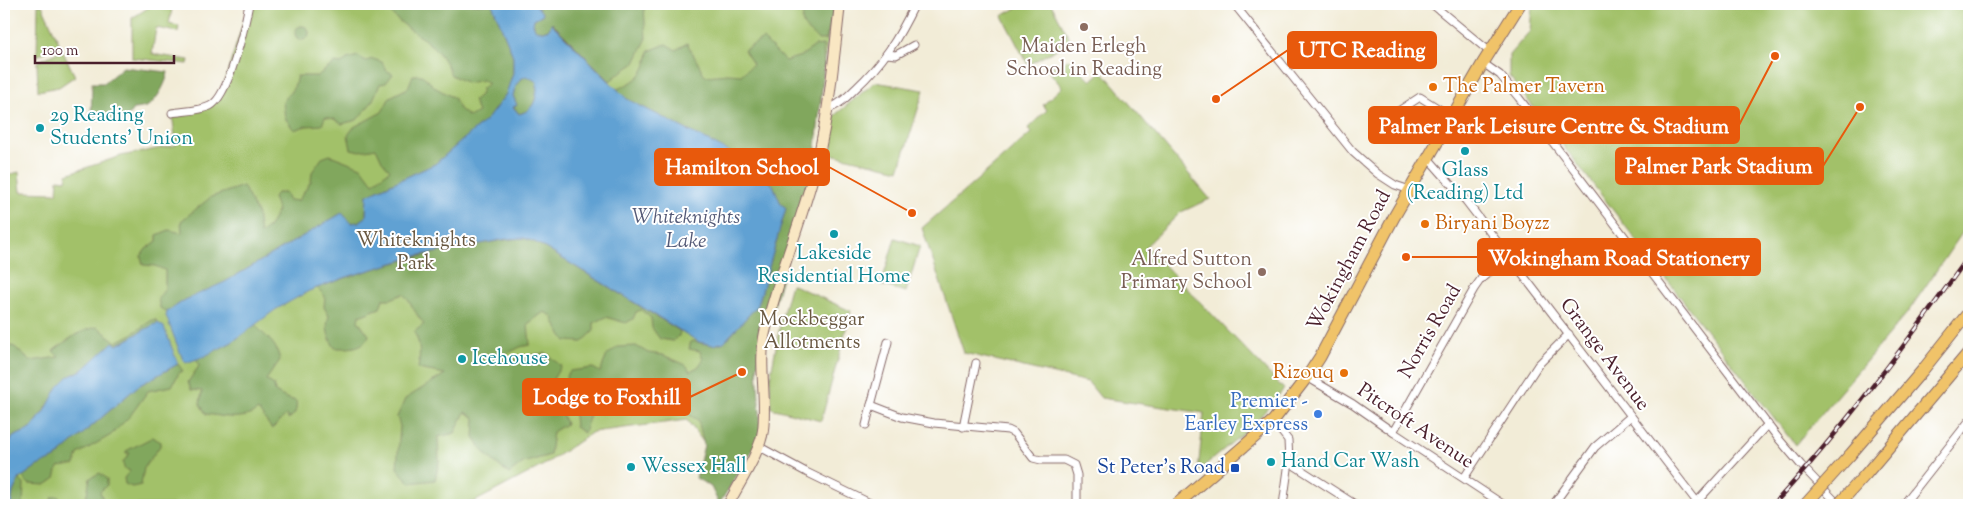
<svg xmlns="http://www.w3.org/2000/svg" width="1973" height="509" font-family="'Sorts Mill Goudy',serif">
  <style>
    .green { fill: #a2c169; stroke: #76704a }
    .forest { fill: #81a75d; stroke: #666344 }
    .water { fill: #60a1d3; stroke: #55607f; fill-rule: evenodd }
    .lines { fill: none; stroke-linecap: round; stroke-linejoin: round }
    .street-casing { stroke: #856767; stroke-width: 9 }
    .secondary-casing { stroke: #856767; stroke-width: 12 }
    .primary-casing { stroke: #856767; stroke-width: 13 }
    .street { stroke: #fff; stroke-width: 7 }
    .secondary { stroke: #f9e7c3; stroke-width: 10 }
    .primary { stroke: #f0c369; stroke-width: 11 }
    .rail-casing { stroke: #4a1f2b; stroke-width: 4.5 }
    .rail { stroke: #fff; stroke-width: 2.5; stroke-dasharray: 8; stroke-linecap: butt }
    .primary-bridge-casing { stroke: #856767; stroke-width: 13; stroke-linecap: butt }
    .primary-bridge { stroke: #f0c369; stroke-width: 11 }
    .education-dot { fill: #8d6e63; stroke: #fff; stroke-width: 2 }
    .food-dot { fill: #e8710a; stroke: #fff; stroke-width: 2 }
    .culture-dot { fill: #0f9aa8; stroke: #fff; stroke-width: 2 }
    .shop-dot { fill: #3f7fe0; stroke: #fff; stroke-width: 2 }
    .transit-dot { fill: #1a4fb4; stroke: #fff; stroke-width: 2 }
    .labels { text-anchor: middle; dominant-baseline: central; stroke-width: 4; stroke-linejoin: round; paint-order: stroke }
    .education-label { font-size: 20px; fill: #785e54; stroke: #fff }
    .food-label { font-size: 20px; fill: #c56008; stroke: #fff; text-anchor: start }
    .culture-label { font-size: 20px; fill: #0d838f; stroke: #fff; text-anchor: start }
    .park-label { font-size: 20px; fill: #695841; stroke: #fff }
    .street-label { font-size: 20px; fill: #4a1f2b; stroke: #fff }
    .shop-label { font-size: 20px; fill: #366cbe; stroke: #fff; text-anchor: end }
    .transit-label { font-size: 20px; fill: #164399; stroke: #fff; text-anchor: end }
    .water-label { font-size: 21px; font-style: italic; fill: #545a77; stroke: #fff }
    .leader { fill: none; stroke: #e8590c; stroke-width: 2 }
    .callout-dot { fill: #e8590c; stroke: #fff; stroke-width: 2 }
    .callout { fill: #e8590c; stroke: #e8590c; stroke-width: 2 }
    .callout-label { font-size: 21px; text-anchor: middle; font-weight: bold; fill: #fff }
  </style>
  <rect width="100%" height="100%" fill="#fff"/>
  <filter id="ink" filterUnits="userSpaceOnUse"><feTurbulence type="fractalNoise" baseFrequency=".02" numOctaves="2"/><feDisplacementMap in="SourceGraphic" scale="10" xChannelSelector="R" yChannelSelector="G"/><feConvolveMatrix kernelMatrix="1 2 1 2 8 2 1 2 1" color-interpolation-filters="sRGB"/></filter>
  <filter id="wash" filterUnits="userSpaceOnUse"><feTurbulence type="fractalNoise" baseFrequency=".0096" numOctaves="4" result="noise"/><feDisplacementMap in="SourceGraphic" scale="20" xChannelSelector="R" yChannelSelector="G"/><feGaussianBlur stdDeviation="1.12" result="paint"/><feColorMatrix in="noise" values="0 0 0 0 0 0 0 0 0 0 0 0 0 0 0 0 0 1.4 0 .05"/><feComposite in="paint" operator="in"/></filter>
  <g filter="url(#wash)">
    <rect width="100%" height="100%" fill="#f2ecd7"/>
    <g class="green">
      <path d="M154,4H173L169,24L179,26L178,32L156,28L152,54L189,60L188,64L132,58V18Z"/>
      <path d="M249,4H833L824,64L821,103L758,346L757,388L760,411L732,481L687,420L593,432L542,466L474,502L436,503L435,505H4V176L19,172L21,192L57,193L58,179L66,180L67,174L121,156L176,145L172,113L210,107L219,99Z"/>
      <path d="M1024,4H1051L1071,41L1028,65L1002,16Z"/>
      <path d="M1532,4H1969V223L1908,312L1795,445L1509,76V55L1530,31Z"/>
      <path d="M38,5H42L60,45L37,56Z"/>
      <path d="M62,50L75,76L59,87L38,91L37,62Z"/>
      <path d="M1069,59L1091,81L1102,71L1210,199L1181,212L1146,246L1284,389L1253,425L1198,471L1204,413L1101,398L1088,382L964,353L922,228L1031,133L1028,128L1047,110L1043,105L1062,87L1047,69Z"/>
      <path d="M875,82L924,90L899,170L822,152L835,115Z"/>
      <path d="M895,238L920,246L906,292L881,285Z"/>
      <path d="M791,284L851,311L821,421L771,408L770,379L781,320Z"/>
    </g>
    <g class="forest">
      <path d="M381,4H492L513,56V73L506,94L488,118L435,164L367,195L366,217L359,222L351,223L342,213L208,292L185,300L167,312L160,308L158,298L165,289V270L155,266L143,265L141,256L146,249L157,241V235L169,230L182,233L181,221L211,197L243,186L257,213L260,234L269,227L278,210L273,198L277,193H285L289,200L298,201L311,181L312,172L322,158L330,155L361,167L373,183L390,170L382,161L376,148L360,151L351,149L348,135L354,127L382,112L390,97L408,88L413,75H422L436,88L454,98L459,109L469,117L478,112L473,101L480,95L482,88L488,84L482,80L467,83L451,75C440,45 421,39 398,20C392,15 387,9 381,4Z"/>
      <path d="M535,4H624L626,6L639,4L644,6L646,40L635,63L621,72L610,81L552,23L550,28C544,31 541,32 535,29L533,24L534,19L543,14Z"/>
      <path d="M795,4H832L835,13L832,16L826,40H818C813,32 799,28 803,16L801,13L797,14Z"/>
      <circle cx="302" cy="33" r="7"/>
      <path d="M763,39L785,61L801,56L815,46L823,45L824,64L815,159L757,367L761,430L756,445L719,504L711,487L696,478L704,445L698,420L672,405L673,393L667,382L655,387H641L636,381L628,385L618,395V407L609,408L593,405L584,433L575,427L573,406L564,401L569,388L566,376L570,371L593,368L600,372L607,355L618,347L636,346L648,353L663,355L686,365L690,371L698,367L703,360L700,351L689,349L691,341L713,345L724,342L758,305L786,208L781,204L773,185L745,160L627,99L617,89C637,81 646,74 649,51L666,44L676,50L687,43L705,76L728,74L741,75L753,64L744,50Z"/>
      <path d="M358,56L366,61L373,59L382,62L386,70L393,74L386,83L380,84L372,102L357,120L342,124L334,119L325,117L322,125L306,126L294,130L285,118L283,102L294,87L297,76H317L335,63L341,64L347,59Z"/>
      <path d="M123,67L168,72C167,82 156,103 146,107C142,108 137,109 133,109L125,120H91L92,83H104Z"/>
      <path d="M527,76L531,77L537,82C537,98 535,110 519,114L513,106L517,105L513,96C515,87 517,80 527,76Z"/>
      <path d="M524,238L537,243L680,331L679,336L673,341L660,339L652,328L651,318L641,310L636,312L633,319L626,323L606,317L594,323V331L582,342L566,341L558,330L552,316L544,312L528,324L530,345L520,347L503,356L506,363L524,356L546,353L561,366L553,379L558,388L559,406L566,424L553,432L550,455L523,463L509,474L486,455L474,438L475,418L465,412L455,433L438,437L439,462L435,480L410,483L397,468L400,426L397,417L405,399L445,374L418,369C420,355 421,344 414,332L424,324C415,314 412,303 403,294L391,299H383L380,308L359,316L358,321L369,335C364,349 349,348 335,348C328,338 325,327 329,316L324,307L325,296L317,288C364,270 412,257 462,247C483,244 503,239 524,238Z"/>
      <path d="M152,320H156L158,323C143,329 131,339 116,345L113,343L84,369L68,377L31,429L13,437L4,452V347L8,345L15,347L30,361L59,357L53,351C66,341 81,329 98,327L116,342L130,335Z"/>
      <path d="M255,324C267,340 275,339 280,360L266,380L274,385L275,392L286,398L296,401C297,409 296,415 288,419L286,415L272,429L258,410C243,422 223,416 206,414L200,404L202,391L191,390L188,382L199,366L196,359L232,342Z"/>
      <path d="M178,364L183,371L179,373L172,386L148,391L130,416L111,435L78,454L75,465L58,467L55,479L45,485L29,484L22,477L37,466L55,458L138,386Z"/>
      <path d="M153,437L160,442V446L144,468L141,485L132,487L125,484L124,478L130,471L124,468L123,462L130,453H126V451Z"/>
      <path d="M100,473L107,479V485L100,492L103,499L98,505H87L88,503L86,499L90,478Z"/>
      <path d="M19,479L24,484L23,505H11L13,492Z"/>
      <path d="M57,496L68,505H52L50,501L52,498Z"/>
    </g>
    <g class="water">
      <path d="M492,4H535L543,14L534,19L533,24L535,29C541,32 544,32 550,28L551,23L627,99L745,160L773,185L781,204L786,208L758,305L724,342L713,345L699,342L537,243L524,238L507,239L416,256L347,277L309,291L275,310L232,342L205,356L186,363L183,360L166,316L167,312L185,300L225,282L342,213L351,223L359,222L366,217L367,195L435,164L488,118L506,94L513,73V56ZM527,76L537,82C537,98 535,110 519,114L513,107L517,105L513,96C515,87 517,79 527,76Z"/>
      <path d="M158,323L164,327L178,364L138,386L55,458L37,466L19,479L13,492L11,505H4V453L13,437L31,429L46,409L58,387L68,377L84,369L113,342L117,345C131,339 143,329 158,323Z"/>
    </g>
  </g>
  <g filter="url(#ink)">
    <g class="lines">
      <g class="street-casing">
        <g id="street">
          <path d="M1234,4L1353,152L1378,174L1395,185L1410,190"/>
          <path d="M1432,4L1490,52"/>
          <path d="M887,54L896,55L914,45"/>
          <path d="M1483,63L1500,75L1519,98L1778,438L1801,465L1839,505"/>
          <path d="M827,109C838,106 847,97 855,89C884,62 898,39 915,4"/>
          <path d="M1397,112L1420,97L1452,117"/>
          <path d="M172,113C184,111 200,111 210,106C229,97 245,25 249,4"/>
          <path d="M1428,158L1466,201L1697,502"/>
          <path d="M1307,377L1353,404L1393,432L1504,505"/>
          <path d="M871,405L888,342"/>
          <path d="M1273,421L1288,440L1289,462L1283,505"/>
          <path d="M866,425L871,405L902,417L934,423L1008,430L1014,433L1033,458L1041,460H1064L1074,465L1077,475V505"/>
          <path d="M963,427L976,363"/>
          <path d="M1393,432L1474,289L1481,279L1508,256"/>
          <path d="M758,446L806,472L874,505"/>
          <path d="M1289,462L1356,505"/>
          <path d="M1464,478L1538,365L1569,334"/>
          <path d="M1553,505L1595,447L1631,416"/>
          <path d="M1694,505L1768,424"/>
          <path d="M1903,505L1969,421"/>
        </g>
      </g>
      <g class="secondary-casing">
        <path id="secondary" d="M728,505C738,485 761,451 763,430C767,397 758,364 765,332C779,273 804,216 818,158C830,107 834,55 840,4"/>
      </g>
      <g class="primary-casing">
        <g id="primary">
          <path d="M1850,455L1922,371L1969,312"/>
          <path d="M1866,474L1969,352"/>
          <path d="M1176,505L1273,421L1307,377L1320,357L1394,217L1483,63L1520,4"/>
        </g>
      </g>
      <use href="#street" class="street"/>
      <use href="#secondary" class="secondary"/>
      <use href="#primary" class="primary"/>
      <g class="rail-casing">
        <path id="rail" d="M1773,505C1844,428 1908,341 1969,256"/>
      </g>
      <use href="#rail" class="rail"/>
      <g class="primary-bridge-casing">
        <g id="primary-bridge">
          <path d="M1805,505L1850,455"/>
          <path d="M1838,505L1866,474"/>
        </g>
      </g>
      <use href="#primary-bridge" class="primary-bridge"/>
    </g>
  </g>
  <g class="education-dot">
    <circle cx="1084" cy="27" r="5"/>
    <circle cx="1262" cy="272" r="5"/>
  </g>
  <g class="food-dot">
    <circle cx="1433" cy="87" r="5"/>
    <circle cx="1425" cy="224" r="5"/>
    <circle cx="1344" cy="373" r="5"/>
  </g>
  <g class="culture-dot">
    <circle cx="40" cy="128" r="5"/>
    <circle cx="1465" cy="151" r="5"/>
    <circle cx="834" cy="234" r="5"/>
    <circle cx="462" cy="359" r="5"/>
    <circle cx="1271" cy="462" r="5"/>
    <circle cx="631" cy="467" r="5"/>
  </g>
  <circle class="shop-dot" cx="1318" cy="414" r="5"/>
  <rect class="transit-dot" x="1230" y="463" width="10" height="10" rx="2.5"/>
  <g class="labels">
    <g class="education-label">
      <text x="1084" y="47">Maiden Erlegh<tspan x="1084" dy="23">School in Reading</tspan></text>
      <text x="1252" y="260" text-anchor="end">Alfred Sutton<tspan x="1252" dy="23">Primary School</tspan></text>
    </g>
    <g class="food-label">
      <text x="1443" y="87">The Palmer Tavern</text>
      <text x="1435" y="224">Biryani Boyzz</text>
      <text x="1334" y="373" text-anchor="end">Rizouq</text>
    </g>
    <g class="culture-label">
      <text x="50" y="116">29 Reading<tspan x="50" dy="23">Students’ Union</tspan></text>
      <text x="1465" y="171" text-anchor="middle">Glass<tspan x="1465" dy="23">(Reading) Ltd</tspan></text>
      <text x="834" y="254" text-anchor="middle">Lakeside<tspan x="834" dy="23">Residential Home</tspan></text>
      <text x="472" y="359">Icehouse</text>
      <text x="1281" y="462">Hand Car Wash</text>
      <text x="641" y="467">Wessex Hall</text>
    </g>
    <g class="park-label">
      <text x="416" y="241">Whiteknights<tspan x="416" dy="23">Park</tspan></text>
      <text x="812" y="320">Mockbeggar<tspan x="812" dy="23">Allotments</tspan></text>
    </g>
    <g class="street-label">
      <text transform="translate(1350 261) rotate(-62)">Wokingham Road</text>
      <text transform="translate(1431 332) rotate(-60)">Norris Road</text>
      <text transform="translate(1604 355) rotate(53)">Grange Avenue</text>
      <text transform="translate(1415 427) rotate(34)">Pitcroft Avenue</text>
    </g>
    <g class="shop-label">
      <text x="1308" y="402">Premier -<tspan x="1308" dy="23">Earley Express</tspan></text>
    </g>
    <g class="transit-label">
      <text x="1225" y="468">St Peter's Road</text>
    </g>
    <g class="water-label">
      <text x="686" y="218">Whiteknights<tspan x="686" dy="24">Lake</tspan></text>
    </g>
  </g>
  <path class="leader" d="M1216 99L1288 50M1775 56L1739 125M1860 107L1823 166M912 213L829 167M1406 257L1478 257M742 372L690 397"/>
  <g class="callout-dot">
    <circle cx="1216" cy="99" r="5"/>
    <circle cx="1775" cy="56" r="5"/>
    <circle cx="1860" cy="107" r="5"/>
    <circle cx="912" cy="213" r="5"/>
    <circle cx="1406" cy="257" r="5"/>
    <circle cx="742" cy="372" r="5"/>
  </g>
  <g class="callout">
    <rect x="1288" y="32" width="148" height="36" rx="5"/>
    <rect x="1369" y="107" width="370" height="36" rx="5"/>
    <rect x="1616" y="148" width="207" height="36" rx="5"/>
    <rect x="655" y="149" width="174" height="36" rx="5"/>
    <rect x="1478" y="239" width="282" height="36" rx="5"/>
    <rect x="523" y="379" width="167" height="36" rx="5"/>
  </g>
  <g class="callout-label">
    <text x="1362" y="57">UTC Reading</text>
    <text x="1554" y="133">Palmer Park Leisure Centre &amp; Stadium</text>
    <text x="1719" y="173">Palmer Park Stadium</text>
    <text x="742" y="174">Hamilton School</text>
    <text x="1619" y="265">Wokingham Road Stationery</text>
    <text x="607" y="404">Lodge to Foxhill</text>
  </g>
  <rect width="1973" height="509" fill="none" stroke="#fff" stroke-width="20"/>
  <path d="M35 55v8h139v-8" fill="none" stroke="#4a1f2b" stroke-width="2.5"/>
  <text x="42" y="55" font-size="15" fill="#4a1f2b" stroke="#ffffff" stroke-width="4" paint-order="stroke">100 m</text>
</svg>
